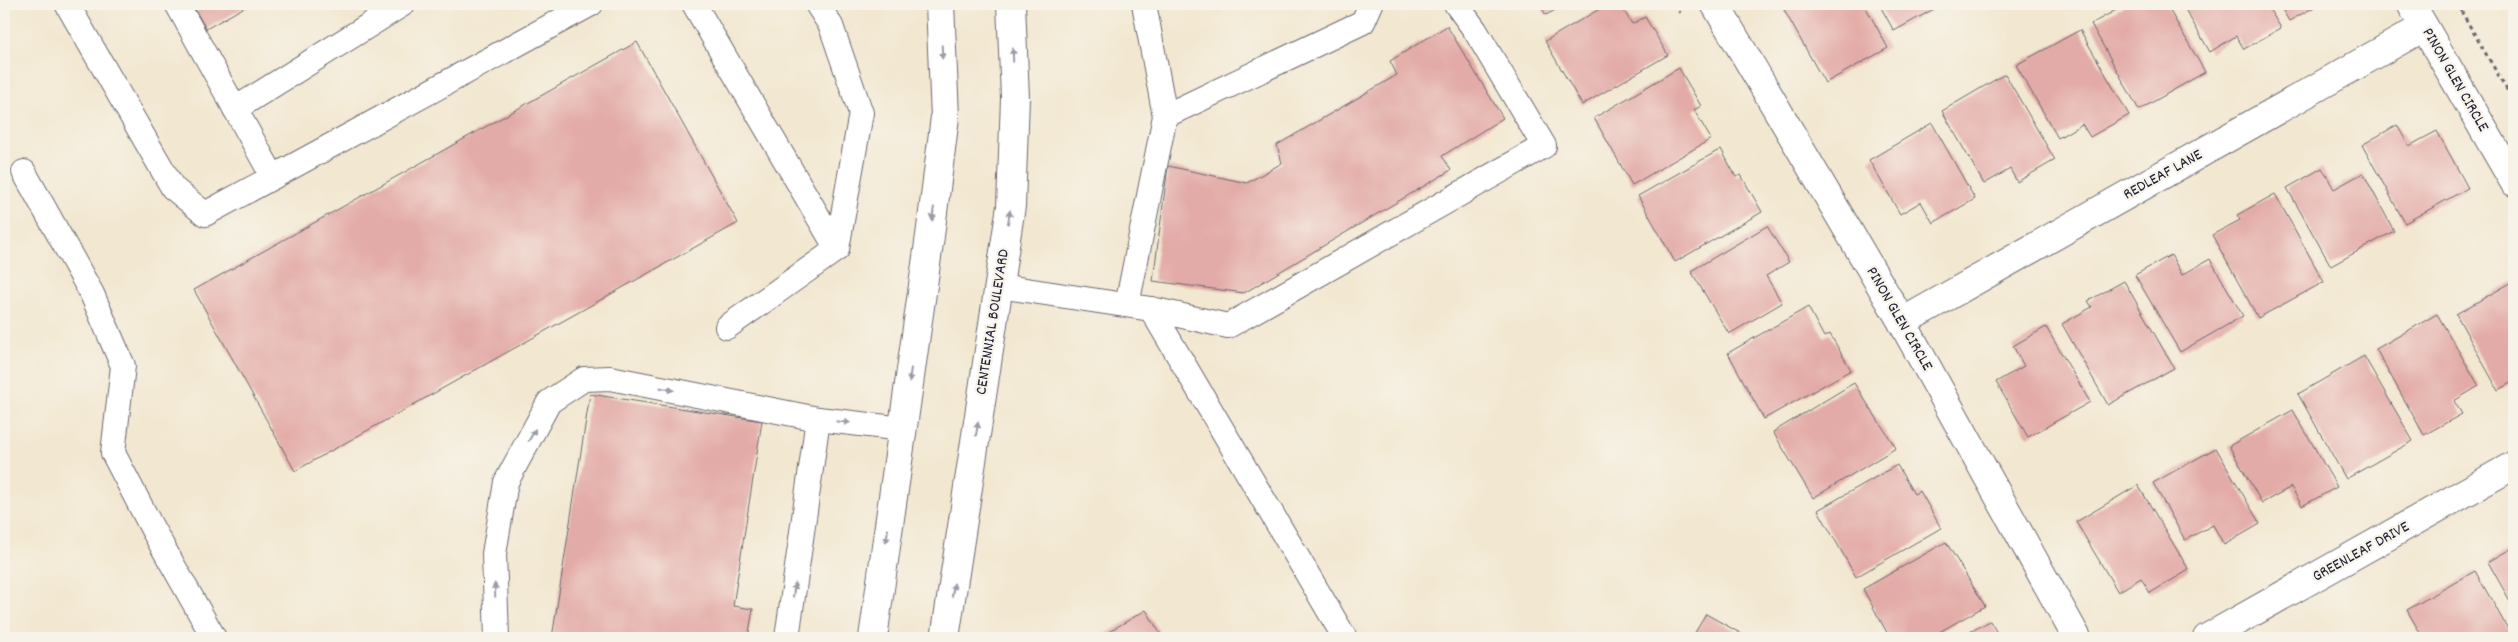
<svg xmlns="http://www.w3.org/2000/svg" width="2518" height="642" font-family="Dekko,sans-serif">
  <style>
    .building { fill: #e3aba7 }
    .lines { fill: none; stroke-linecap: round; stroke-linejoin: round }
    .service-casing { stroke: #6b676f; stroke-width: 26 }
    .minor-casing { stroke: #6b676f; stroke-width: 30 }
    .primary-casing { stroke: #6b676f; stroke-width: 30 }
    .path { stroke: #6b676f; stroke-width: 3; stroke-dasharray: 4 4; stroke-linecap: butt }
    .service { stroke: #fff; stroke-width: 24 }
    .minor { stroke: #fff; stroke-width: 28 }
    .primary { stroke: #fff; stroke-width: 28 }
    .oneway { fill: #9c9ca7 }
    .labels { text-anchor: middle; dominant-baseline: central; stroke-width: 4.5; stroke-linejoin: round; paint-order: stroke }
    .street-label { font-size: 16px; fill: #22223b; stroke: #f7f3e8 }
  </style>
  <rect width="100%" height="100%" fill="#f7f3e8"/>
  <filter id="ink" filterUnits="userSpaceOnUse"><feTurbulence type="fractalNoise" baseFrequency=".02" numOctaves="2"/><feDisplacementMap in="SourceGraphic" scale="10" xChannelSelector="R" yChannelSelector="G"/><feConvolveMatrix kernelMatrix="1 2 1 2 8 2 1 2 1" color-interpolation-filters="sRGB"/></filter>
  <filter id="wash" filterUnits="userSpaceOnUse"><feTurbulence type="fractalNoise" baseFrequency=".0096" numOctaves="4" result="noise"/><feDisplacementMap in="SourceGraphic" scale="20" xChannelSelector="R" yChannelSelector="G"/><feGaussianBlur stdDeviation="1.12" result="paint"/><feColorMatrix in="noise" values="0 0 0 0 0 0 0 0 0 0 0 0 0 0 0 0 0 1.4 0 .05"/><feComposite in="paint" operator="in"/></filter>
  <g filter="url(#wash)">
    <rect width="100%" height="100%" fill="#f2e7d0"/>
    <g id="blocks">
      <g class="building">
        <path d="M192,4H250L206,29Z"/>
        <path d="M1539,4H1566L1546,15Z"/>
        <path d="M1608,4H1620L1632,24L1645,17L1668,55L1582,105L1545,41Z"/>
        <path d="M1796,4H1864L1888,48L1825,83L1784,10Z"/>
        <path d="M1879,4H1943L1894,31Z"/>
        <path d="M2127,4H2166L2205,72L2139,110L2091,24Z"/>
        <path d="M2182,4H2266L2281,28L2244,49L2236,36L2210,52Z"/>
        <path d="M2279,4H2320L2289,21Z"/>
        <path d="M1447,26L1503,118L1442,156L1451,170L1244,293L1153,281L1168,166L1247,183L1282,163L1277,145L1397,75L1390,61Z"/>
        <path d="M2080,30L2129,115L2090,137L2082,124L2058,138L2016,65Z"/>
        <path d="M637,42L738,223L295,471L194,290Z"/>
        <path d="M1679,68L1701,106L1694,110L1711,139L1632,185L1594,118Z"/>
        <path d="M2005,74L2055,160L2017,182L2010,169L1984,184L1942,111Z"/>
        <path d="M1932,123L1975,199L1933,223L1921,202L1900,214L1869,160Z"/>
        <path d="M2397,125L2409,146L2437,131L2468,188L2405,223L2362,145Z"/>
        <path d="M1721,149L1736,177L1741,175L1762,212L1675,262L1638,196Z"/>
        <path d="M2322,168L2334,189L2363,173L2394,231L2331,266L2287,188Z"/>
        <path d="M2275,194L2324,282L2258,318L2212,235L2240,220L2237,215Z"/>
        <path d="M1767,226L1789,262L1766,276L1782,303L1729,334L1691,271Z"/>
        <path d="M2171,255L2182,275L2210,259L2243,316L2180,352L2135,275Z"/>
        <path d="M2124,281L2174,368L2108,405L2062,324L2092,307L2088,301Z"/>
        <path d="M2514,281V381L2498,390L2456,314Z"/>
        <path d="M1808,307L1824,337L1830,334L1851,370L1764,419L1728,353Z"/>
        <path d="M2437,314L2479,386L2454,401L2462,414L2424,435L2376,349Z"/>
        <path d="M2046,327L2090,402L2028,437L1996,382L2024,366L2013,346Z"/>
        <path d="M2364,356L2413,441L2346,479L2298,394Z"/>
        <path d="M1854,383L1896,448L1813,498L1773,432Z"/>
        <path d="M590,394L762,421L733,606L753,609L748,638H552Z"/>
        <path d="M2293,410L2337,487L2302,506L2291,487L2262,503L2229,446Z"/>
        <path d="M2216,448L2260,524L2224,545L2213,525L2185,540L2153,483Z"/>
        <path d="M1897,465L1914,494L1920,491L1941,528L1856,577L1818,510Z"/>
        <path d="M2138,485L2189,570L2150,593L2141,578L2118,592L2076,522Z"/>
        <path d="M1946,542L1985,606L1929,638H1890L1863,589Z"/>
        <path d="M2514,547V608L2488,562Z"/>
        <path d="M2475,571L2513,638H2423L2407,610Z"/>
        <path d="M1146,610L1163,638H1098Z"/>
        <path d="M1706,614L1749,638H1692Z"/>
        <path d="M1990,621L2000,638H1959Z"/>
      </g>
    </g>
  </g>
  <g filter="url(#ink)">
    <use href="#blocks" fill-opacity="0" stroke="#6b676f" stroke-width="1"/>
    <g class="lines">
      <g class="service-casing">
        <g id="service">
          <path d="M67,4L173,188L205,214L591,4"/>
          <path d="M177,4L273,177"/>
          <path d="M694,4L837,249"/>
          <path d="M235,109L403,4"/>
          <path d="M1165,116L1363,22L1371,4"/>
          <path d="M24,172L92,294L123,366L113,453L152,528L214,638"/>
          <path d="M999,286L1151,309L1345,638"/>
          <path d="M1127,305L1165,116L1144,4"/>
          <path d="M1151,309L1228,326L1544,146L1475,30L1456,4"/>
          <path d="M727,327L837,249L861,113L831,26L817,4"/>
          <path d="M497,638L494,554L506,482L549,402L584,379L610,378L818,419"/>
          <path d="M787,638L818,419L903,429"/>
        </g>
      </g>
      <g class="minor-casing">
        <g id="minor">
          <path d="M1715,4L1902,322L2077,638"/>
          <path d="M2411,4L2514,182"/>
          <path d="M1902,322L2424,27"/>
          <path d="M2207,638L2514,465"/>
        </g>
      </g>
      <g class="primary-casing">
        <g id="primary">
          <path d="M873,638L930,236L945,117L940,4"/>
          <path d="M945,638L1011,206L1015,98L1011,4"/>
        </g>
      </g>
      <g class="path">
        <path d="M1675,4L1680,13"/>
        <path d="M2457,4L2514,102"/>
      </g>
      <use href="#service" class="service"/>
      <use href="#minor" class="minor"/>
      <use href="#primary" class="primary"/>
    </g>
    <defs><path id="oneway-solid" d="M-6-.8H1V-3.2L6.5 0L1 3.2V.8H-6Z" transform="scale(1.25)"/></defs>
    <g class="oneway">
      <use href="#oneway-solid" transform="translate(942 52) rotate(88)"/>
      <use href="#oneway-solid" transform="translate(1013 55) rotate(-92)"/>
      <use href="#oneway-solid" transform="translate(933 214) rotate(97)"/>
      <use href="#oneway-solid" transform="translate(1009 217) rotate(-81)"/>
      <use href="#oneway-solid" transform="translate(910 375) rotate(98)"/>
      <use href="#oneway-solid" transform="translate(667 389) rotate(11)"/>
      <use href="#oneway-solid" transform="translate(843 422) rotate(6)"/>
      <use href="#oneway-solid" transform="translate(977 429) rotate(-81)"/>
      <use href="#oneway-solid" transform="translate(532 435) rotate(-61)"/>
      <use href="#oneway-solid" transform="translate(887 536) rotate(98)"/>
      <use href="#oneway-solid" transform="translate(495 590) rotate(-92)"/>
      <use href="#oneway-solid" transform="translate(794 590) rotate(-82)"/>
      <use href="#oneway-solid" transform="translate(953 590) rotate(-81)"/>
    </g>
  </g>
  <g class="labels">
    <g class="street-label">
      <text transform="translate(2455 80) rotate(60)">PINON GLEN CIRCLE</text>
      <text transform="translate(2163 175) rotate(-29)">REDLEAF LANE</text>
      <text transform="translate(1899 319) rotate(60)">PINON GLEN CIRCLE</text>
      <text transform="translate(993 322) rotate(-81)">CENTENNIAL BOULEVARD</text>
      <text transform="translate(2361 552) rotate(-29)">GREENLEAF DRIVE</text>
    </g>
  </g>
  <rect width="2518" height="642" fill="none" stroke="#f7f3e8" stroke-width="20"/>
</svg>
